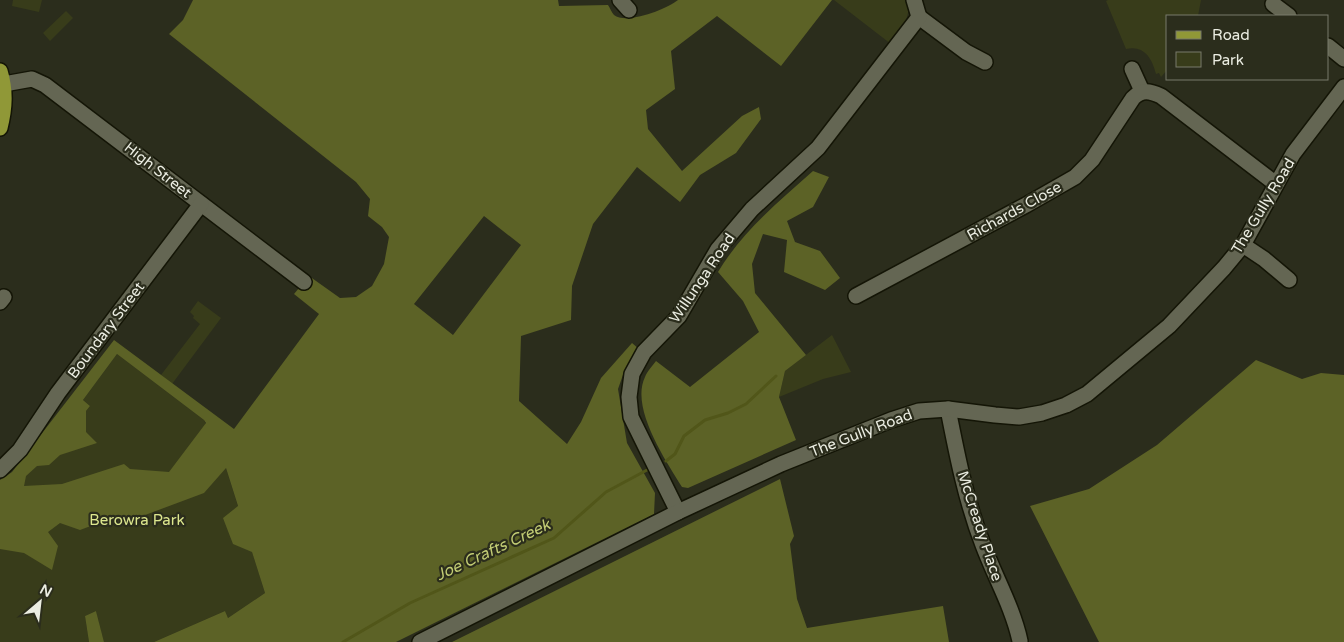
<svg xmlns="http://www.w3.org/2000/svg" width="1344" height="642" font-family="'Varela Round',sans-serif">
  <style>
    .green { fill: #383c1a }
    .forest { fill: #5c6226; fill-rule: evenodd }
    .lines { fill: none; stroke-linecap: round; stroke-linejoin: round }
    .stream { stroke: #515619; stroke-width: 3 }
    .minor-casing { stroke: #141506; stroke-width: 18 }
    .major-casing { stroke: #141506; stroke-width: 18 }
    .minor { stroke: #646653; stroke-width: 15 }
    .major { stroke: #909837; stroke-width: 15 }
    .labels { text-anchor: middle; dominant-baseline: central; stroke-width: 4.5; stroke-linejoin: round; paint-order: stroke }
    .street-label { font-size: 15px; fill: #ebede2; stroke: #2b2d1c }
    .park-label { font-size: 15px; fill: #dde78e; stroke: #2b2d1c }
    .water-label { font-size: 16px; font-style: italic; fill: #c2cc74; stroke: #2b2d1c }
  </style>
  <rect width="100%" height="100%" fill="#2b2d1c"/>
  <g class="green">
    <path d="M13,0H42L39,12L12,6Z"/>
    <path d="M834,0H908C911,18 901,30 891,44Z"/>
    <path d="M1108,0H1201L1198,16H1168V69L1161,77L1159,73L1156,74C1152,58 1144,45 1126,49L1106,1Z"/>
    <path d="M66,11L73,18L50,41L43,33Z"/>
    <path d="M198,301L221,318L172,384L161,375L200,324L193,318L194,316L190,312Z"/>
    <path d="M832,335L851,372L823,379L779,397L785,371Z"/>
    <path d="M117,354L204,420L226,468L265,593L228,618L225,611L154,642H104L96,611L85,616L89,642H0V494L73,427L90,406L83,400Z"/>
  </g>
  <g class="forest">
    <path d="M193,0H558L559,6L608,5C610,8 612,13 614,15C627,25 667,9 678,0H832L781,66L717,16L671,51L675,89L646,110L648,129L682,171L742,116L759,107L761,119L736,153L700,175L680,202L637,167L593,224L572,286L571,320L521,336L519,401L567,444L581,422L601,378L632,343L639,349L624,372L618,389L627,443L655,493L654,514L396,642H154L225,611L228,618L265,593L252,552L233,544L223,518L238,506L226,468L204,493L121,524L112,518L80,530L60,523L48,532L58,546L52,570L24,553L0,549V480L12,472L114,340L234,429L319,314L294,294L309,276L340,298L356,297L372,286L384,264L389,237L382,227L368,216L370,199L356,182L169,34L183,20ZM484,216L521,245L453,335L414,304ZM117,354L204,420L206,423L169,472L130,469L124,464L62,484L24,486L26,476L37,466L49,465L60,455L97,443L86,432V411L90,406L83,400Z"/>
    <path d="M813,171L829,177L813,207L787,221L795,242L820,251L840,278L825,290L784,272L787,240L763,234L752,264L755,293L806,355L785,371L779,397L796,440L688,488L682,487C666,461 630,408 645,377C647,372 652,366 656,361L690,387L759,332L743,301L718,272C742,232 778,202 813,171Z"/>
    <path d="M1256,360L1302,379L1321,373L1344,375V642H1099L1030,506L1089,489L1157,445Z"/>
    <path d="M780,479L794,536L790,544L797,599L807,628L943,606L949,642H452Z"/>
    <path d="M96,611L104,642H89L85,616Z"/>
  </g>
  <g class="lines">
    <g class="stream">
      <path d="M666,461L675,454L684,436L705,420L728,413L746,404L776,376"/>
      <path d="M343,642L410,603L554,538L606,492L647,470"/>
    </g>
    <g class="minor-casing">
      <g id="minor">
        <path d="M620,0L629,10"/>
        <path d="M1273,4L1289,16"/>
        <path d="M919,17L966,52L985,62"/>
        <path d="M1328,46L1344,59"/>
        <path d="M1132,69L1142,91"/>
        <path d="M4,84L32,79L45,85L304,282"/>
        <path d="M1243,245L1264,259L1289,280"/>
        <path d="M856,296L1026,205L1075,177L1092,160L1133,98C1142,89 1150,91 1161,96L1276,184"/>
        <path d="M0,302L4,297"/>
        <path d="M948,409C957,455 966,501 983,545C995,577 1013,608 1020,641"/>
        <path d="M0,470L20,450L58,393L201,204"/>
        <path d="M678,512L631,417L629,397L632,374L644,352L679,316L718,249L752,209L818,148L919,17L914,0"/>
        <path d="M420,642L678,512L781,464L891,420L919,411L948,409L995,415L1019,417L1042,413L1066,405L1087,394L1169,326L1224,268L1243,245L1293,154L1344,87"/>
      </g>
    </g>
    <g class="major-casing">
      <path id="major" d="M0,71C6,91 5,108 0,128"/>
    </g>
    <use href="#minor" class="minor"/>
    <use href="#major" class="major"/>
  </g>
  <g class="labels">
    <g class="street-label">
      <text transform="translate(158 170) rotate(38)">High Street</text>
      <text transform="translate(1263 206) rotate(-59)">The Gully Road</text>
      <text transform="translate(1014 211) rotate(-29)">Richards Close</text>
      <text transform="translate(702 278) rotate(-56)">Willunga Road</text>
      <text transform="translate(106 330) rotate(-53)">Boundary Street</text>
      <text transform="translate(861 433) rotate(-21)">The Gully Road</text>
      <text transform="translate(980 526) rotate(72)">McCready Place</text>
    </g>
    <g class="park-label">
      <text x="137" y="520">Berowra Park</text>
    </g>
    <g class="water-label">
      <text transform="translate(493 550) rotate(-25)">Joe Crafts Creek</text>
    </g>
  </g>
  <rect x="1166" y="15" width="162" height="65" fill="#2b2d1c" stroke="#787a6b"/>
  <rect x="1176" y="31" width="25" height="8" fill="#909837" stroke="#787a6b"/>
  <text x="1212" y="40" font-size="15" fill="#ebede2">Road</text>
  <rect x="1176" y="52" width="25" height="15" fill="#383c1a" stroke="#787a6b"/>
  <text x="1212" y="65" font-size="15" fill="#ebede2">Park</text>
  <g transform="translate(40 602) rotate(28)" stroke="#2b2d1c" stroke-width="4" paint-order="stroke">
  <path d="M0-4L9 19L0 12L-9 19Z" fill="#ebede2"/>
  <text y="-8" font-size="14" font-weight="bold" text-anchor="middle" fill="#ebede2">N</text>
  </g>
</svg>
